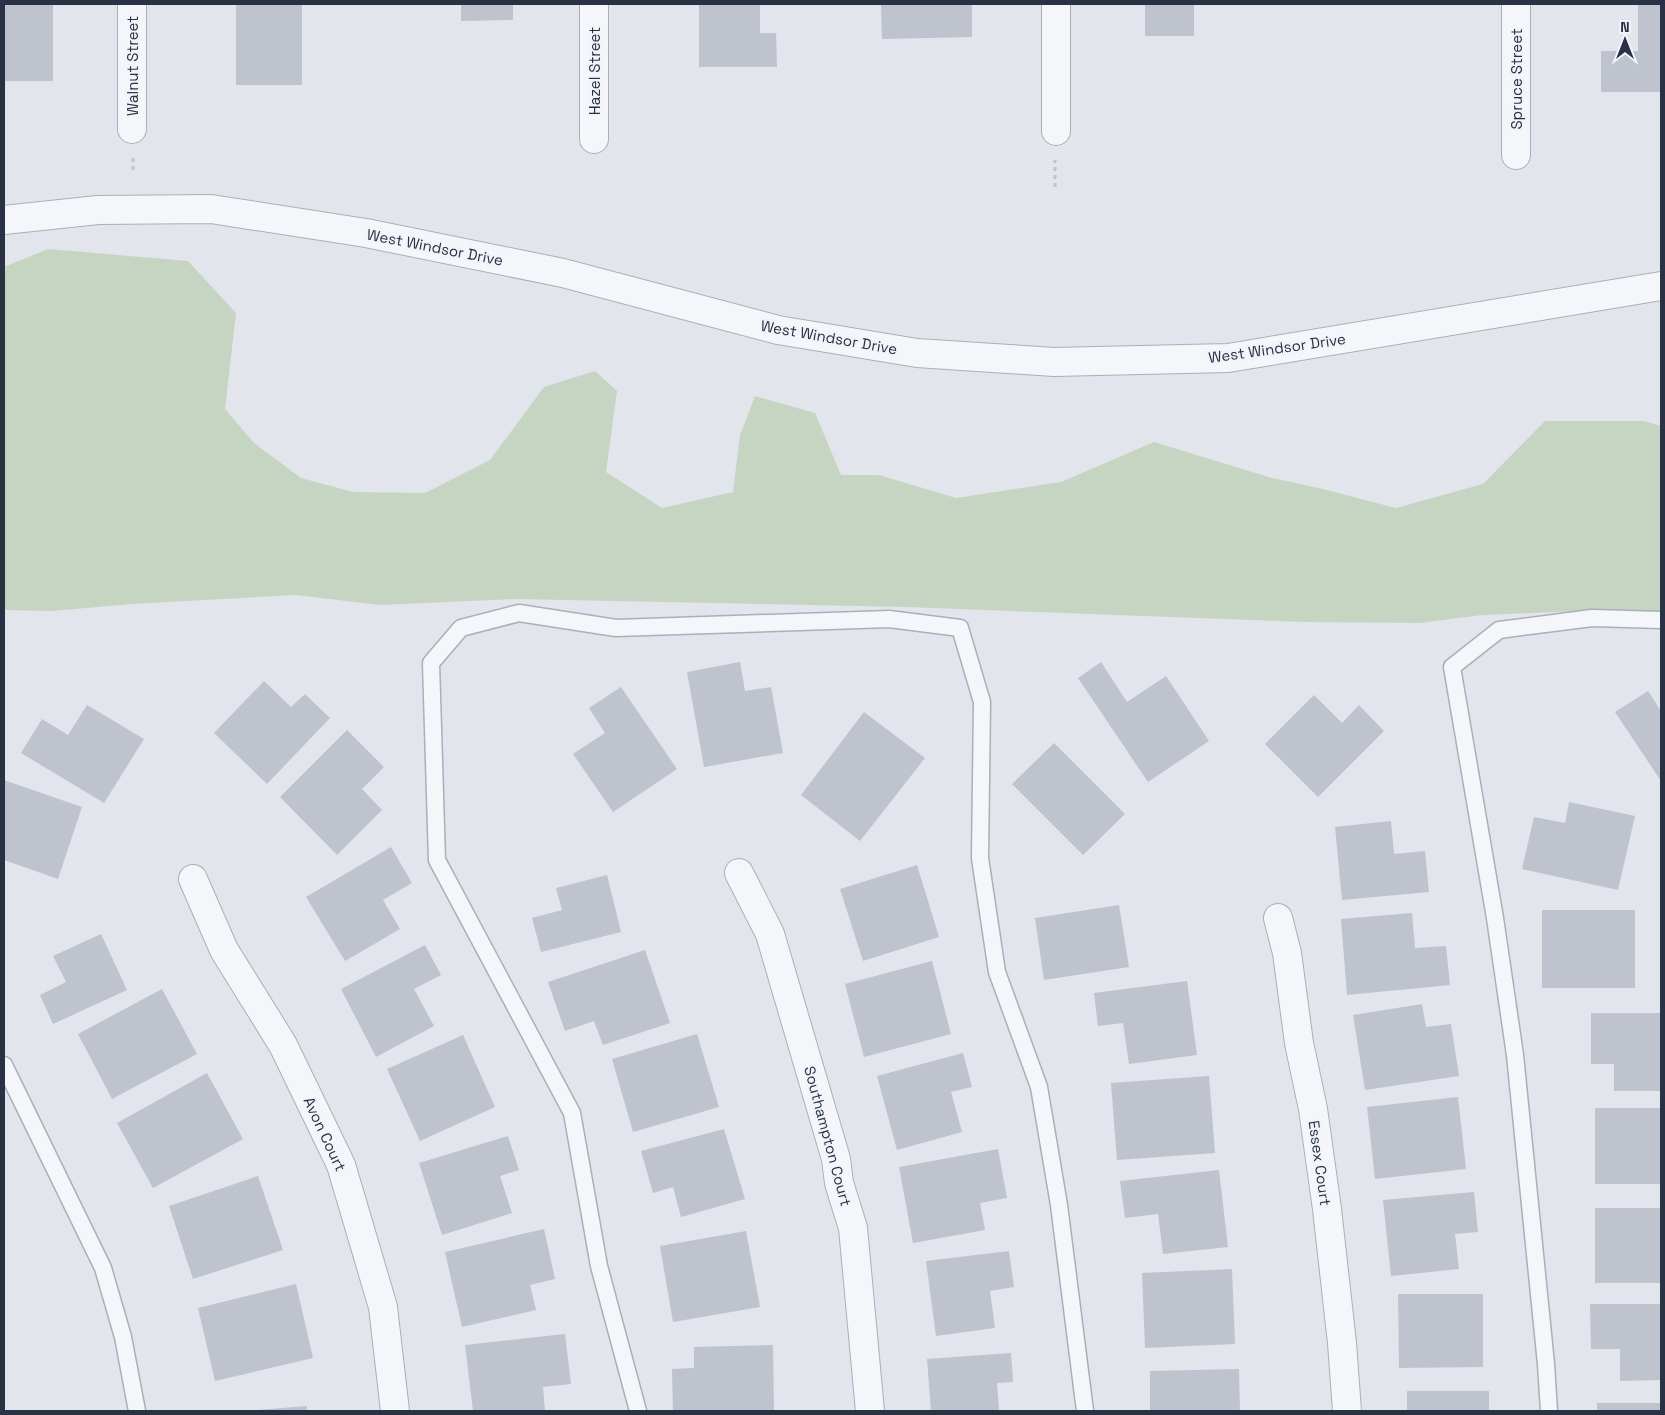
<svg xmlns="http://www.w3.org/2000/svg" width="1665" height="1415" font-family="'Space Grotesk',sans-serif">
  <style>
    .green { fill: #c6d5c2 }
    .building { fill: #bec3ce }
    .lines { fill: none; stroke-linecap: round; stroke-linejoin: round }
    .service-casing { stroke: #aaafb9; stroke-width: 19 }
    .minor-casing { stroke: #aaafb9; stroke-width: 30 }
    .tertiary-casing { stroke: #aaafb9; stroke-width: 30 }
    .path { stroke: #c0c3ca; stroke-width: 3; stroke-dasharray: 4 4; stroke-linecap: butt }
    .service { stroke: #f5f6f9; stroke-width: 16 }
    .minor { stroke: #f5f6f9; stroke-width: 28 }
    .tertiary { stroke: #f5f6f9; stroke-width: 28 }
    .labels { text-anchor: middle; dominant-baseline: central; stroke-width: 4.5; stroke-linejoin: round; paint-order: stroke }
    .street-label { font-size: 15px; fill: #293144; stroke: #f1f4f8 }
  </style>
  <rect width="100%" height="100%" fill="#e2e5eb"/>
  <path class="green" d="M48,249L188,261L236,313L225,409L254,443L301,478L353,492L425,493L490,460L544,387L595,371L617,391L606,472L662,508L733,492L740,435L755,396L815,413L841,475H879L956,498L1061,482L1154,442L1272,478L1319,488L1396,508L1483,484L1545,421H1644L1661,426V612L1604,610L1482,615L1420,623L1305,622L905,607L515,599L380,605L296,595L132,604L52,611L4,610V267Z"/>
  <g class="building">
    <rect x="4" y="4" width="49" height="77"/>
    <rect x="236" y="4" width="66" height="81"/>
    <path d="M461,4H513V20L461,21Z"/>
    <path d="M699,4H760V33H776L777,67H699Z"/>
    <path d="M881,4H972V37L882,39Z"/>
    <rect x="1145" y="4" width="49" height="32"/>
    <path d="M1638,4H1661V92H1601V51H1638Z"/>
    <path d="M740,662L745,691L771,687L783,753L704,767L687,672Z"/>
    <path d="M1101,662L1127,702L1166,676L1209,741L1148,782L1078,678Z"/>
    <path d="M264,681L291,707L305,694L330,718L267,784L214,733Z"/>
    <path d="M621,687L677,769L613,812L573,754L605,733L589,708Z"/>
    <path d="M1648,691L1661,711V781L1615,712Z"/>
    <path d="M1314,695L1342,723L1359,705L1384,731L1318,797L1265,744Z"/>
    <path d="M87,705L144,739L104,803L21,753L42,719L68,735Z"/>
    <path d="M864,712L925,758L860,841L801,795Z"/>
    <path d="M347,730L384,767L362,789L382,810L337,855L280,797Z"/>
    <path d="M1054,743L1125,814L1083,855L1012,784Z"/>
    <path d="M4,780L82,807L58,879L4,860Z"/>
    <path d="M1569,802L1635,816L1618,890L1522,869L1534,817L1565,823Z"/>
    <path d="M1391,821L1394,854L1425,851L1429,892L1342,900L1335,827Z"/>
    <path d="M391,847L412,883L383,900L400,929L345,961L306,897Z"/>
    <path d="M917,865L939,937L863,961L840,889Z"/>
    <path d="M607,875L621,932L541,952L532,918L562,910L556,888Z"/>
    <path d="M1119,905L1129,967L1044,980L1035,918Z"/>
    <rect x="1542" y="910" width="93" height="78"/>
    <path d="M1412,913L1415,948L1446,946L1450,985L1347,995L1341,919Z"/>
    <path d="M101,934L127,990L53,1024L40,995L66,982L53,956Z"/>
    <path d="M425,945L441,975L414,989L434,1026L376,1057L341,989Z"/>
    <path d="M645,950L670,1023L603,1045L594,1021L565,1031L548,982Z"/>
    <path d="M932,961L951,1034L864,1057L845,984Z"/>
    <path d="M1187,981L1197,1055L1129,1064L1123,1023L1098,1026L1094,993Z"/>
    <path d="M162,989L197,1054L112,1099L78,1034Z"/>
    <path d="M1422,1004L1426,1027L1451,1024L1459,1076L1365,1090L1353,1015Z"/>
    <path d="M1591,1013H1661V1091H1614V1064H1591Z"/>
    <path d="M697,1034L719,1107L633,1132L612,1059Z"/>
    <path d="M463,1035L495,1107L420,1141L387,1069Z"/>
    <path d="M963,1053L972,1087L951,1092L962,1132L897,1150L877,1076Z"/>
    <path d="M207,1073L243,1139L153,1188L117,1123Z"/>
    <path d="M1209,1076L1215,1153L1117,1160L1111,1083Z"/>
    <path d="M1458,1097L1466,1169L1375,1179L1367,1107Z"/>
    <rect x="1595" y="1108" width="66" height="76"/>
    <path d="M724,1129L745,1199L681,1217L673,1187L653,1193L641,1151Z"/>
    <path d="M508,1136L519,1170L500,1176L512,1213L442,1235L419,1163Z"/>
    <path d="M998,1149L1007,1198L980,1203L985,1230L913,1243L899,1167Z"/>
    <path d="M1219,1170L1228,1247L1163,1254L1158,1214L1125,1218L1120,1181Z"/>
    <path d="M258,1176L283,1250L193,1279L169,1206Z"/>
    <path d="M1474,1192L1478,1232L1455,1234L1459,1269L1391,1276L1383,1200Z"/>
    <rect x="1595" y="1208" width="66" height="75"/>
    <path d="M544,1229L555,1279L530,1285L536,1310L462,1327L445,1252Z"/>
    <path d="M746,1231L760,1307L673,1322L660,1246Z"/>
    <path d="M1009,1251L1014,1287L990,1291L995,1328L936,1336L926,1261Z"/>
    <path d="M1232,1269L1235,1344L1145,1348L1142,1273Z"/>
    <path d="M296,1284L313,1358L215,1381L198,1308Z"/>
    <path d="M1398,1294H1483V1367L1399,1368Z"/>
    <path d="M1590,1304H1661V1380L1620,1381V1349H1591Z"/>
    <path d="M565,1334L571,1384L543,1387L545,1411H473L465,1345Z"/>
    <path d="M773,1345L774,1411H673L672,1369L694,1368V1347Z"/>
    <path d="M1011,1353L1013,1382L997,1383L999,1411H931L927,1359Z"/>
    <path d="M1239,1369L1240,1411H1150V1371Z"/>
    <rect x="1407" y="1391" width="82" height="20"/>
    <rect x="1597" y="1403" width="64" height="8"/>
    <path d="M307,1406V1411H258V1410Z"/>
  </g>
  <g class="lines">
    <g class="service-casing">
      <g id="service">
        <path d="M4,1065L103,1268L123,1337L137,1411"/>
        <path d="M638,1411L599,1266L572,1113L437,860L431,663L461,628L519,613L616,628L889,619L960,628L982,702L980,858L997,972L1039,1087L1059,1205L1085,1411"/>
        <path d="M1549,1411L1546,1364L1515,1055L1495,918L1452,667L1499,630L1592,618L1661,620"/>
      </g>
    </g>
    <g class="minor-casing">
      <g id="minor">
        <path d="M594,4V139"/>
        <path d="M1056,4V131"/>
        <path d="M132,129V4"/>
        <path d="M1516,155V4"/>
        <path d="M739,873L770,934L836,1159L839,1183L853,1228L870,1411"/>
        <path d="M193,879L224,950L283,1045L341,1165L383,1307L395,1411"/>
        <path d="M1278,918L1287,953L1299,1043L1313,1109L1327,1209L1342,1343L1347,1411"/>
      </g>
    </g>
    <g class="tertiary-casing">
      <path id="tertiary" d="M4,220L98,210L211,209L366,233L563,273L778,330L917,353L1054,362L1228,358L1661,286"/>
    </g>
    <g class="path">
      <path d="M133,158V173"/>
      <path d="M1055,187V160"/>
    </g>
    <use href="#service" class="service"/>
    <use href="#minor" class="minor"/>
    <use href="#tertiary" class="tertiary"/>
  </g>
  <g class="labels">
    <g class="street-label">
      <text transform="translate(132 66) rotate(-90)">Walnut Street</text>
      <text transform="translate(594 71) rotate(-90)">Hazel Street</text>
      <text transform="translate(1516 79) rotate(-90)">Spruce Street</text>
      <text transform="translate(435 247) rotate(11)">West Windsor Drive</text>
      <text transform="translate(829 337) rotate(10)">West Windsor Drive</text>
      <text transform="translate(1277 348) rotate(-8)">West Windsor Drive</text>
      <text transform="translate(325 1134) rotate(65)">Avon Court</text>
      <text transform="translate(828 1136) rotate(75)">Southampton Court</text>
      <text transform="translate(1320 1163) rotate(82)">Essex Court</text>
    </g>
  </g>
  <rect width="1665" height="1415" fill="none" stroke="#293144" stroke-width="10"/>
  <g transform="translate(1625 40)" stroke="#f1f4f8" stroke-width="4" paint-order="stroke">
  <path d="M0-4L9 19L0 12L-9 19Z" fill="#293144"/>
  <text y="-8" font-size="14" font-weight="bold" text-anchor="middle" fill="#293144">N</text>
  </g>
</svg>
